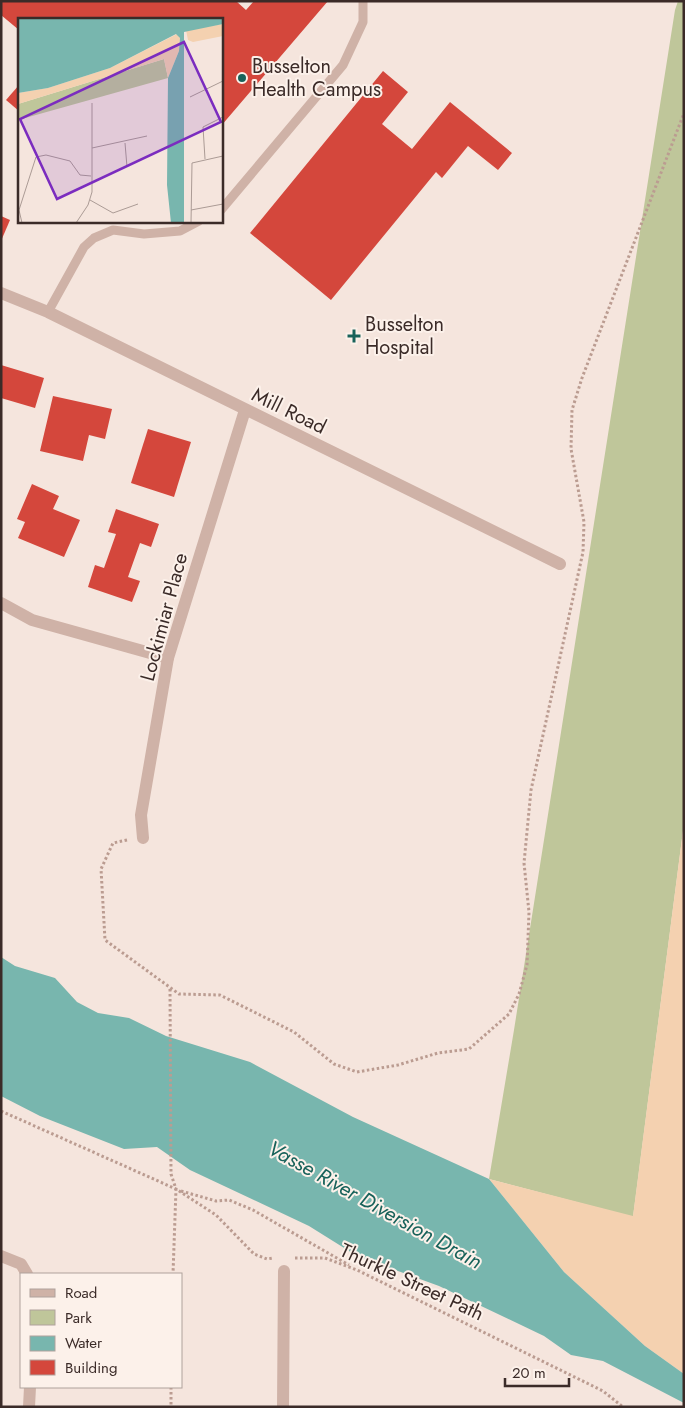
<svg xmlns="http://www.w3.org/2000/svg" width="685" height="1408" font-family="Jost,sans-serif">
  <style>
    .green { fill: #bfc69a }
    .sand { fill: #f4d1b0 }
    .water { fill: #78b6ae }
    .building { fill: #d4473c }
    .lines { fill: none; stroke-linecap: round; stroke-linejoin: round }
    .path { stroke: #bb9c91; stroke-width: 3; stroke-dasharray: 2.5 2.5; stroke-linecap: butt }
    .lane { stroke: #cfb2a7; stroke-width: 9 }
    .street { stroke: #cfb2a7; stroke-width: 12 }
    .poi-dot { fill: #18625a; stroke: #fcf1ea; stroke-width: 2 }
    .labels { text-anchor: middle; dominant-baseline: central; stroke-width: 4; stroke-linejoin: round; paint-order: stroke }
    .poi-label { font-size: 20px; fill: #3b2b28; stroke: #fcf1ea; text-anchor: start }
    .street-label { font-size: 20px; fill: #3b2b28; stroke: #fcf1ea }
    .water-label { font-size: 21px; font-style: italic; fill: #18625a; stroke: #fcf1ea }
    .inset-road { fill: none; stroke: #ab9b95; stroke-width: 1 }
    .view { fill: #7b2cbf; fill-opacity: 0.15; stroke: #7b2cbf; stroke-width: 2.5 }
    .inset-edge { fill: none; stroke: #3b2b28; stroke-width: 2.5 }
  </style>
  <rect width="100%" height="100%" fill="#f5e5dd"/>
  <path class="green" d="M678,1H684V823L633,1217L489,1179L514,1030L675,10Z"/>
  <path class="sand" d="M684,823V1374L645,1346L564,1272L489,1179L633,1216Z"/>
  <path class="water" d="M1,957L15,966L55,978L77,1002L98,1013L129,1018L166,1036L250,1062L353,1117L489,1179L564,1272L645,1346L684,1374V1403L603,1361L571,1355L544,1336L439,1286L357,1256L309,1226L190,1170L157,1147L124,1149L40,1116L1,1096Z"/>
  <g class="building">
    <path d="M1,1H236L246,10L254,1H328L221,126V19H19V30L1,15Z"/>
    <path d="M383,71L408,92L382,124L412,149L450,102L512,153L498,170L468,146L442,178L436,172L331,300L250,233Z"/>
    <path d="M19,85V111L6,100Z"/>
    <path d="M1,216L10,220L1,241Z"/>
    <path d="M1,365L44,378L35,408L1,398Z"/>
    <path d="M53,396L112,409L105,439L89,435L83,461L40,451Z"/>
    <path d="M148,429L191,442L174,497L131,483Z"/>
    <path d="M32,484L59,496L53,509L80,520L64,557L18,538L25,522L17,519Z"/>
    <path d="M116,509L159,524L151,547L140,543L128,577L140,581L132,602L88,587L95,565L104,568L116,534L108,532Z"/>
  </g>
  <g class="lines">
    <g class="path">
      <path d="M127,840L113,843L101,869L105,940L179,994L220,995L294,1032L334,1064L357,1072L398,1065L438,1053L469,1049L509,1014L519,994L527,965L529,912L524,863L531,790L583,552L584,522L571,449L572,410L582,378L684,113"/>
      <path d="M170,989L171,1174L176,1189L173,1274"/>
      <path d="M1,1111L176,1189L216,1215L254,1254L267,1259L273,1258"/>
      <path d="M181,1191L216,1201L229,1200L253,1210L349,1265"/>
      <path d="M295,1258H325L357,1270L603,1391L623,1407"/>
      <path d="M171,1387V1407"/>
    </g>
    <g class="lane">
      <path d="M221,210L343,65L363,22V1"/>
      <path d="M48,312L84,247L94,238L113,230L144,234L180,231L199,221"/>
    </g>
    <g class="street">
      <path d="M1,293L48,312L560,564"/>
      <path d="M1,603L32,620L168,658"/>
      <path d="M143,838L141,815L168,658L245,410"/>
      <path d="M1,1256L21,1264L27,1274"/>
      <path d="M29,1407L30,1387"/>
      <path d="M283,1407L284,1271"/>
    </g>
  </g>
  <g class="poi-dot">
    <circle cx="242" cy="78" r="5"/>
    <path d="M351.5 328.5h5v5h5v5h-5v5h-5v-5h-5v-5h5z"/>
  </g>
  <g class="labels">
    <g class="poi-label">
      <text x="252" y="66">Busselton<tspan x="252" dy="23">Health Campus</tspan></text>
      <text x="365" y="324">Busselton<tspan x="365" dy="23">Hospital</tspan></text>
    </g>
    <g class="street-label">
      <text transform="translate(289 411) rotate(26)">Mill Road</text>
      <text transform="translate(164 617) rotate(-75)">Lockimiar Place</text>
      <text transform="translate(412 1282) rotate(25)">Thurkle Street Path</text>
    </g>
    <g class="water-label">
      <text transform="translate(375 1205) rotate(29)">Vasse River Diversion Drain</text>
    </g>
  </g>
  <g transform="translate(18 18)">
    <rect width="205" height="205" fill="#f5e5dd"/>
    <path d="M146,41L150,60L0,102V86Z" fill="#bfc69a"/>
    <path d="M205,6V18L175,24L170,22L168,12ZM159,16L162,20L161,33L150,60L146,41L0,86V75L30,70L92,50Z" fill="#f4d1b0"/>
    <path d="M0,0H205V6L166,14V205H153L149,167L150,60L161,33L162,20L158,16L92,50L30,70L0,75Z" fill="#78b6ae"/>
    <path class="inset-road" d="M172,79L205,63M107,125L109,149M74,130L129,118M187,141L185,109L205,99M72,182L95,195L120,186M173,192L205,186M4,205L1,192L18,139L28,137L52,143L62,157L73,158M58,205L70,187L74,174V85M173,205L174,145L205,138"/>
    <path class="view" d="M166,24L203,104L39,181L2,101Z"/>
    <rect width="205" height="205" class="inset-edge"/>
  </g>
  <rect width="685" height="1408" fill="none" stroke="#3b2b28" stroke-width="5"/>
  <rect x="20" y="1273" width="162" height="115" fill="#fcf1ea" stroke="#afa29c"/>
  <rect x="30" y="1289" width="25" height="8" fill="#cfb2a7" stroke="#afa29c"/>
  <text x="65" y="1298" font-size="15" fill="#3b2b28">Road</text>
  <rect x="30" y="1310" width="25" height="15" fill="#bfc69a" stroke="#afa29c"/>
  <text x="65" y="1323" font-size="15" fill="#3b2b28">Park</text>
  <rect x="30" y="1336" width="25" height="15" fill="#78b6ae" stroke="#afa29c"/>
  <text x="65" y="1348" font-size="15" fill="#3b2b28">Water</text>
  <rect x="30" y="1360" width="25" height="15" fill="#d4473c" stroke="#afa29c"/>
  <text x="65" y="1373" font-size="15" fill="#3b2b28">Building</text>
  <path d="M505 1378v8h64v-8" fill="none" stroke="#3b2b28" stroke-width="2.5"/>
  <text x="512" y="1378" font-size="15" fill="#3b2b28" stroke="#fcf1ea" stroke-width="4" paint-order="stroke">20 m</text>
</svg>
